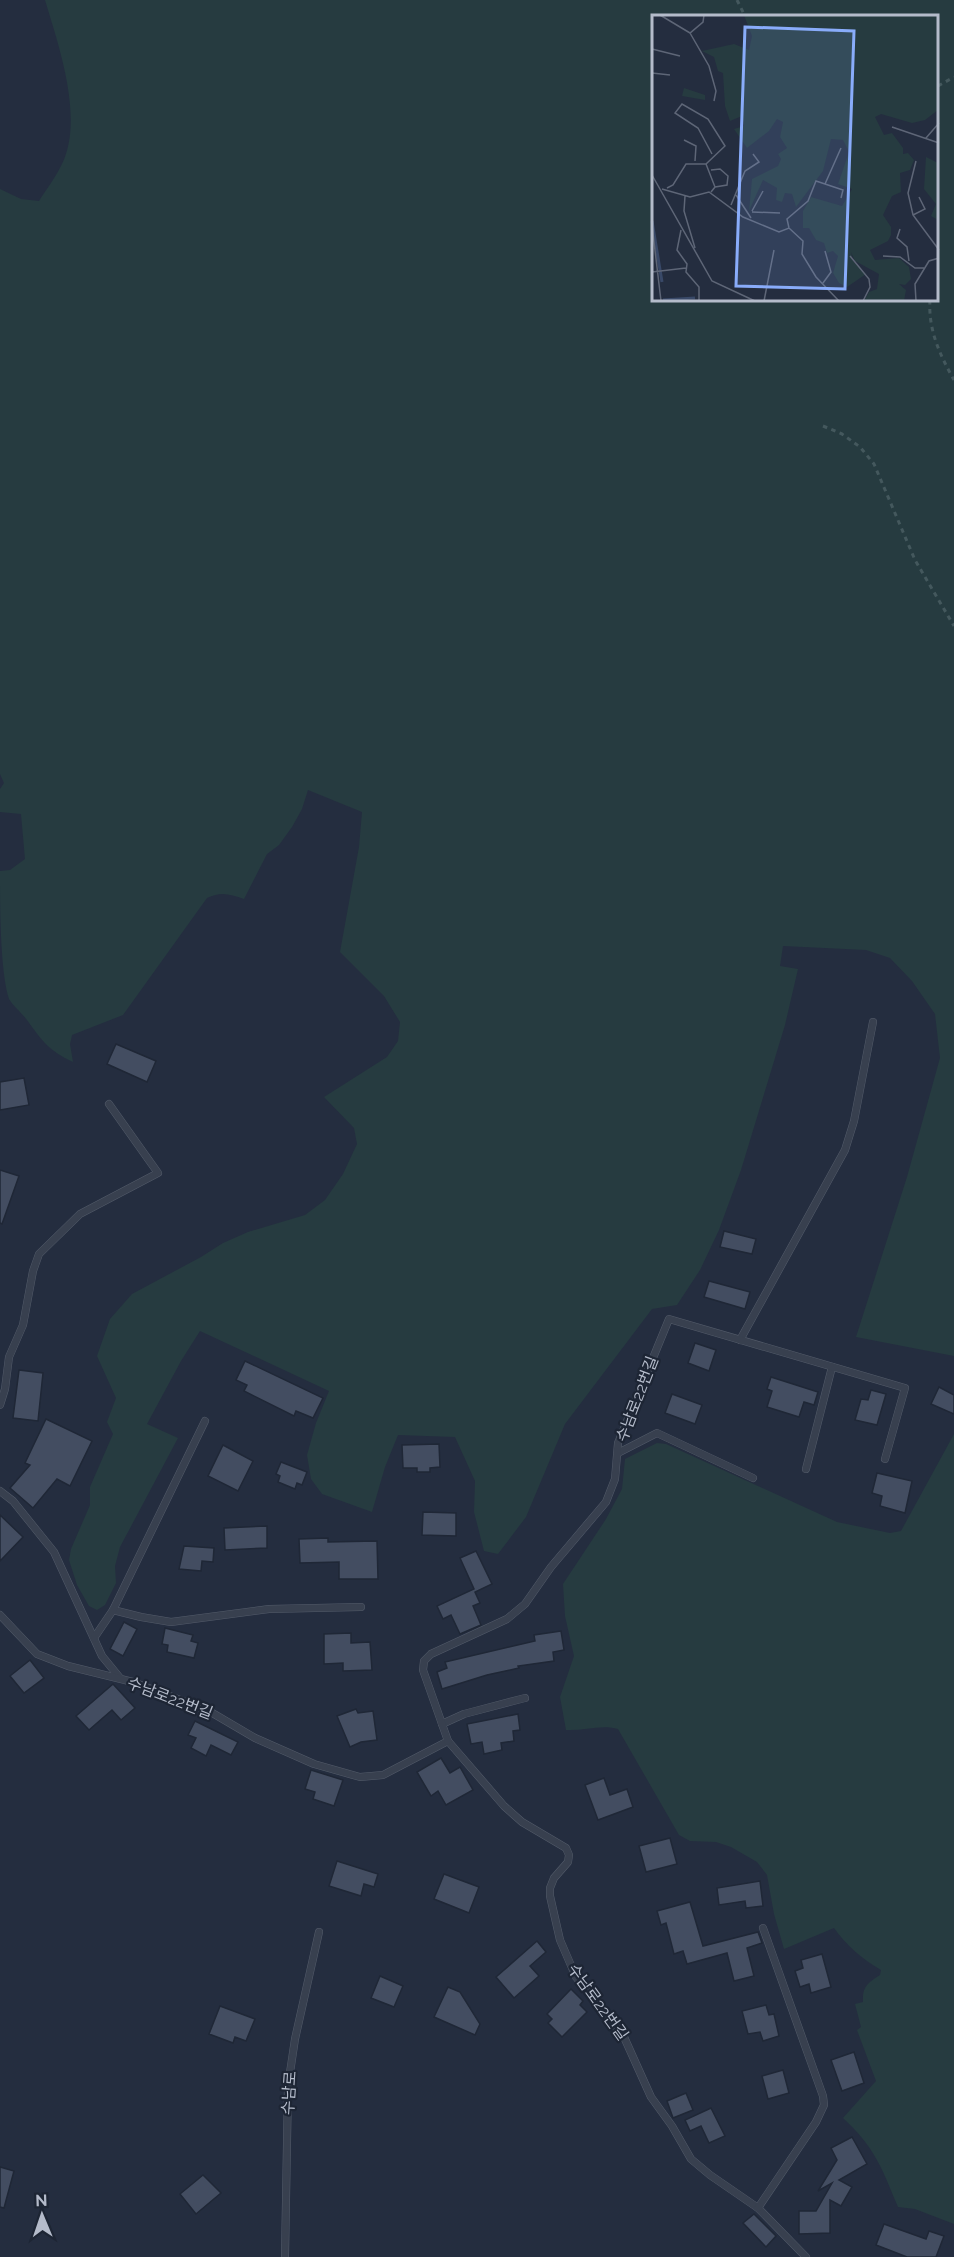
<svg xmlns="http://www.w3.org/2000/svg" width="954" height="2257" font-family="Raleway,'Noto Sans KR',sans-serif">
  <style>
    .green { fill: #263b40; fill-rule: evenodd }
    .building { fill: #434d61; stroke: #1f2736; stroke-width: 1.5 }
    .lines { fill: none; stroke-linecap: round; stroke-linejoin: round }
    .lane-casing { stroke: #535b6a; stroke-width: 8 }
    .path { stroke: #44585d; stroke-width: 3; stroke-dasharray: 4.5 4.5; stroke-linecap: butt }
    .lane { stroke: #38404f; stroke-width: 7 }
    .labels { text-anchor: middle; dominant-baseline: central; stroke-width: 4.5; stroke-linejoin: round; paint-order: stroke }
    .street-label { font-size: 16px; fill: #b4bbca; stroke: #1d2534 }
    .inset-river { fill: none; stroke: #394968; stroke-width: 3 }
    .inset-road { fill: none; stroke: #5e6677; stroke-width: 1.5 }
    .view { fill: #89acfa; fill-opacity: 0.15; stroke: #89acfa; stroke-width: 3 }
    .inset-edge { fill: none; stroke: #b4bbca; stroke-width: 3 }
  </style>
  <rect width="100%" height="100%" fill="#242d3f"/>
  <g class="green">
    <path d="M45,0H954V1356L856,1337L907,1177L940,1058L935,1014L912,981L890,958L866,950L783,946L780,966L798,969L785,1025L741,1170L719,1230L700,1270L677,1305L652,1309L565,1424L526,1517L498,1554L484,1551L474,1512L475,1481L455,1437L398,1435L385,1467L372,1512L322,1494L311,1479L307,1455L316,1423L329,1391L200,1331L181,1361L147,1424L178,1438L120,1547L115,1566L116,1583L105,1605L97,1610L89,1606L77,1585L69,1560L71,1549L90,1505V1487L113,1434L107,1422L116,1398L97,1356L110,1319L132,1294L201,1257L223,1243L248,1232L305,1215L325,1200L343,1174L357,1144L354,1128L324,1097L387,1057L398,1041L400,1022L384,996L340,952L359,847L362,812L308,790L302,809L292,827L279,845L267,854L244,899C230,894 221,891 207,898L123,1015L72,1035L70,1044L73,1062C48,1050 43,1042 27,1020C21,1012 13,1006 9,999C0,971 0,904 0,871L10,870L25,859L21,814L0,812V789L4,783L0,774V189L21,199L39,201C46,190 55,178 61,166C85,120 59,47 45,0ZM938,16V300H654V16Z"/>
    <path d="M954,1434V2224L915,2209L898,2207C881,2166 875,2148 843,2118L876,2081L857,2030L861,2027L855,2004L863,2002C862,1986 868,1983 880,1975L881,1970C861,1958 847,1946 834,1928L784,1949L774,1914L767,1875L757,1862L731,1847L716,1842L690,1841L679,1835L618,1729C602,1724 583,1731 566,1730L560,1697L574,1656L565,1616L563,1584L606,1519L622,1489L625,1459L657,1443L666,1444L837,1522L890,1533L901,1531Z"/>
  </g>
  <g class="building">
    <path d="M116,1044L156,1061L147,1082L107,1064Z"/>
    <path d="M24,1078L29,1105L0,1110V1082Z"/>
    <path d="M0,1170L19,1176L2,1224L0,1223Z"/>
    <path d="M724,1231L756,1239L752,1254L720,1247Z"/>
    <path d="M709,1281L750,1292L745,1309L704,1297Z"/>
    <path d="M695,1343L716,1350L709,1371L688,1363Z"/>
    <path d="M245,1361L323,1398L313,1418L296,1411L294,1416L244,1391L247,1385L236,1380Z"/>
    <path d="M19,1370L43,1373L38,1421L13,1418Z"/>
    <path d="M771,1377L818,1392L814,1405L804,1402L799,1417L767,1407L772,1391L767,1389Z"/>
    <path d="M939,1387L954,1395V1414L931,1404Z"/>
    <path d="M871,1390L886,1394L877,1425L855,1420L861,1399L868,1400Z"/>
    <path d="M672,1394L702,1405L695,1424L665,1413Z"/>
    <path d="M46,1419L92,1441L70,1486L57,1479L33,1508L10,1488L30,1465L25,1463Z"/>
    <path d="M439,1444L440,1467L430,1468V1472H417V1468H403L402,1445Z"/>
    <path d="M223,1445L253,1461L238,1491L208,1476Z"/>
    <path d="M281,1462L307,1472L302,1485L297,1483L295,1489L278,1482L280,1476L276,1474Z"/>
    <path d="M877,1473L912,1481L905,1513L880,1506L882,1496L872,1493Z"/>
    <path d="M423,1512L456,1513V1536L422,1535Z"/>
    <path d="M0,1515L23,1537L0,1561Z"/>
    <path d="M267,1526V1548L225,1550L224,1528Z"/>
    <path d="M328,1538V1542L377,1541L378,1579H339V1562L300,1563L299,1539Z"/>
    <path d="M184,1546L214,1548L213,1562L202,1561L201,1571L179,1569Z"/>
    <path d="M476,1551L492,1584L475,1592L480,1603L473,1606L481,1625L460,1634L451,1615L443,1619L437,1606L474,1589L460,1558Z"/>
    <path d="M124,1622L137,1629L123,1656L110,1649Z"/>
    <path d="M165,1628L193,1635L191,1641L198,1643L194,1658L167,1652L168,1645L162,1644Z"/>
    <path d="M561,1631L564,1650L553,1652L554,1661L518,1666L519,1668L487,1675L442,1689L437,1672L447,1668L445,1662L535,1641L534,1635Z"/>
    <path d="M351,1633V1643L370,1642L372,1670L343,1671V1663L324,1664V1634Z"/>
    <path d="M30,1660L44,1678L24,1693L10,1676Z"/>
    <path d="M113,1684L135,1708L121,1720L112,1710L89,1730L76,1716Z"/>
    <path d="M356,1709L358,1713L373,1711L377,1740L361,1742L350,1747L337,1716Z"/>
    <path d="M518,1714L520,1730L513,1731L514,1741L501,1743L502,1750L484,1754L482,1742L471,1744L467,1724Z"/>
    <path d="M195,1721L238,1742L231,1755L211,1745L206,1756L191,1748L196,1738L188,1735Z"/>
    <path d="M441,1758L450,1773L460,1767L473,1790L446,1805L438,1791L431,1796L417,1772Z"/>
    <path d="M311,1770L343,1780L334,1806L313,1799L315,1792L305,1789Z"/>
    <path d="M604,1778L610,1795L627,1789L633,1807L598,1820L585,1785Z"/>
    <path d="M670,1838L677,1864L646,1872L639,1846Z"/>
    <path d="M337,1861L378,1874L374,1887L364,1884L361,1896L329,1886Z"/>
    <path d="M444,1874L479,1887L469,1913L434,1899Z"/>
    <path d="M760,1881L763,1906L746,1908L745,1901L719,1905L717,1888Z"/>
    <path d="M690,1902L703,1946L758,1932L762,1943L747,1948L754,1976L734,1981L727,1953L687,1964L683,1951L674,1954L666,1923L661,1925L657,1911Z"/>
    <path d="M537,1941L546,1952L530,1966L539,1976L514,1998L496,1977Z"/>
    <path d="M822,1954L831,1987L811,1993L809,1984L800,1987L795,1971L803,1968L801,1960Z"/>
    <path d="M380,1976L403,1986L394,2007L371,1998Z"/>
    <path d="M448,1987L460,1992L480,2024L475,2035L434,2017Z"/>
    <path d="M571,1989L583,2001L580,2005L587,2012L562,2037L548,2023L552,2019L547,2014Z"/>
    <path d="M766,2005L769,2015L774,2014L779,2036L763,2041L760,2032L748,2034L742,2011Z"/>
    <path d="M220,2006L255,2019L246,2041L235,2037L233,2043L209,2034Z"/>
    <path d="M854,2052L864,2083L842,2091L831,2060Z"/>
    <path d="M783,2070L789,2093L768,2099L762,2076Z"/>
    <path d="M686,2093L693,2110L673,2118L667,2101Z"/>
    <path d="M711,2108L725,2136L709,2143L701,2126L690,2131L685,2120Z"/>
    <path d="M852,2137L867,2164L839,2180L852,2187L841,2206L830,2200V2233L799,2234V2211H816L832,2183L818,2191L837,2160L831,2148Z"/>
    <path d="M0,2167L14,2171L4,2208L0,2207Z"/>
    <path d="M203,2175L221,2193L196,2214L180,2194Z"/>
    <path d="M754,2214L776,2236L766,2247L743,2223Z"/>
    <path d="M884,2224L926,2239L929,2231L944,2236L936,2257H907L876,2245Z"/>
  </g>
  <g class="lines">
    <g class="lane-casing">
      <g id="lane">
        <path d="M740,1340L845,1150L854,1121L873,1022"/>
        <path d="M0,1405L5,1389L9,1357L23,1325L33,1271L39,1254L80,1214L158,1173L109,1104"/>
        <path d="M618,1453L657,1433L753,1478"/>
        <path d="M806,1469L832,1367"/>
        <path d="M0,1491L13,1501L54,1552L102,1656L120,1678"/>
        <path d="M113,1610L141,1617L171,1622L269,1609L361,1607"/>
        <path d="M0,1615L37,1654L68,1666L133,1682L209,1711L255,1738L314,1764L360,1777L383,1775L448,1741L504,1806L522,1822L566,1848L569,1855L568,1862L554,1878L550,1888V1896L560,1940L576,1977L624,2037L651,2097L672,2126L691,2159L710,2175L758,2208L806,2257"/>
        <path d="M94,1638L113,1610L205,1421"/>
        <path d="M442,1724L464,1714L525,1698"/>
        <path d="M448,1741L423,1670L424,1661L431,1654L507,1619L525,1604L551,1567L606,1502L615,1479L618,1443L669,1319L905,1388L885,1459"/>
        <path d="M758,2208L816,2122L824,2105L823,2096L763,1928"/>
        <path d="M285,2257L288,2086L295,2039L319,1932"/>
      </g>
    </g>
    <g class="path">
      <path d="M737,0L745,16"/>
      <path d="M938,86L954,77"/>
      <path d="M930,300C928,330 940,355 954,380"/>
      <path d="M823,426L842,434L860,447L874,464L915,560L954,626"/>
    </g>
    <use href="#lane" class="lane"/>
  </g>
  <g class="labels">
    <g class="street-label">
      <text transform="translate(637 1399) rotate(-69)">수남로22번길</text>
      <text transform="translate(170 1698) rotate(21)">수남로22번길</text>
      <text transform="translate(598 2002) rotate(54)">수남로22번길</text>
      <text transform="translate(289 2093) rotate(-86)">수남로</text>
    </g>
  </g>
  <g transform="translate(652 15)">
    <rect width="286" height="286" fill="#242d3f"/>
    <path d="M92,0H286V95L273,105L260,108L229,99L223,102L232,120L240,118L251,133V139L256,138L262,145L258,155L248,158L249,177L240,181L231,200L239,212V220L236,226L218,235L223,245L247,243L257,252L259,264L253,270L247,269L254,275L252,286H212L217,277L225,274L227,259L203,246L199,237L201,246L214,259L195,272L187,268L181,258L186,241L181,236L175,238L172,228L164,225L157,213H151V196L159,182L190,191L200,174L186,169L197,137L191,125L179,124L171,156L144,192L140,179L133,178L130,187L124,185L125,173L111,165L97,196L100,164L126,151L129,144L126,139L135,133L128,122L131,107L125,104L117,116L95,133L82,114L92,111L90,101L78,106L73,91L71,58L66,56L62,42L50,36L82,29L97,35L100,21ZM32,73L53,80V85L30,81ZM274,142L286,148V205L279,201L284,189L272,174Z" fill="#263b40"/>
    <path class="inset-river" d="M0,206L10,267M11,285L43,283"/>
    <path class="inset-road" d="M8,0L38,18L51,7L52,0M38,18L57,51L64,76L62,86M0,34L28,41M0,58L18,60M240,112L287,128M274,123L287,108M32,125L44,131L43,146M264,146L256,178L261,200L287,235M54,149L63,172L59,177M59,155L68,154L76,161L75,170L63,172M0,160L60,266L103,286M173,169L189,133M15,173L21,170L34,149H54L73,131L56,104L30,89L23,98L46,113L60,139M10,174L38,182L57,177L91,202L127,217L137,213L151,226L150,239L164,262L187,286M84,180L99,203M33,181L32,196L43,233M79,190L93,156L107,147L101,139M100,196L111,176M100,197L128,198M261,200L273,194L267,182M0,210L9,286M137,213L135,204L156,186L164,166L191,175L189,183M248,214L245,223L255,232L257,246M29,215L25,235L35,249L34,257L47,272V286M198,241L217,264L218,272L211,286M231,241L248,242L263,253H272M0,257L34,253M171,268L179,257L173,236M112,286L122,235M264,286L263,269L277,246L287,243"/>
    <path class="view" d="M93,12L202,16L193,274L84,271Z"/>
    <rect width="286" height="286" class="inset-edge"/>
  </g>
  <g transform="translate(42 2215) rotate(358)" stroke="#1d2534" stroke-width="4.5" paint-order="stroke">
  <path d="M0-4.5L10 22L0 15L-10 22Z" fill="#b4bbca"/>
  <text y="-9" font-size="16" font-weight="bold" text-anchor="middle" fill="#b4bbca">N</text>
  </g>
</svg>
